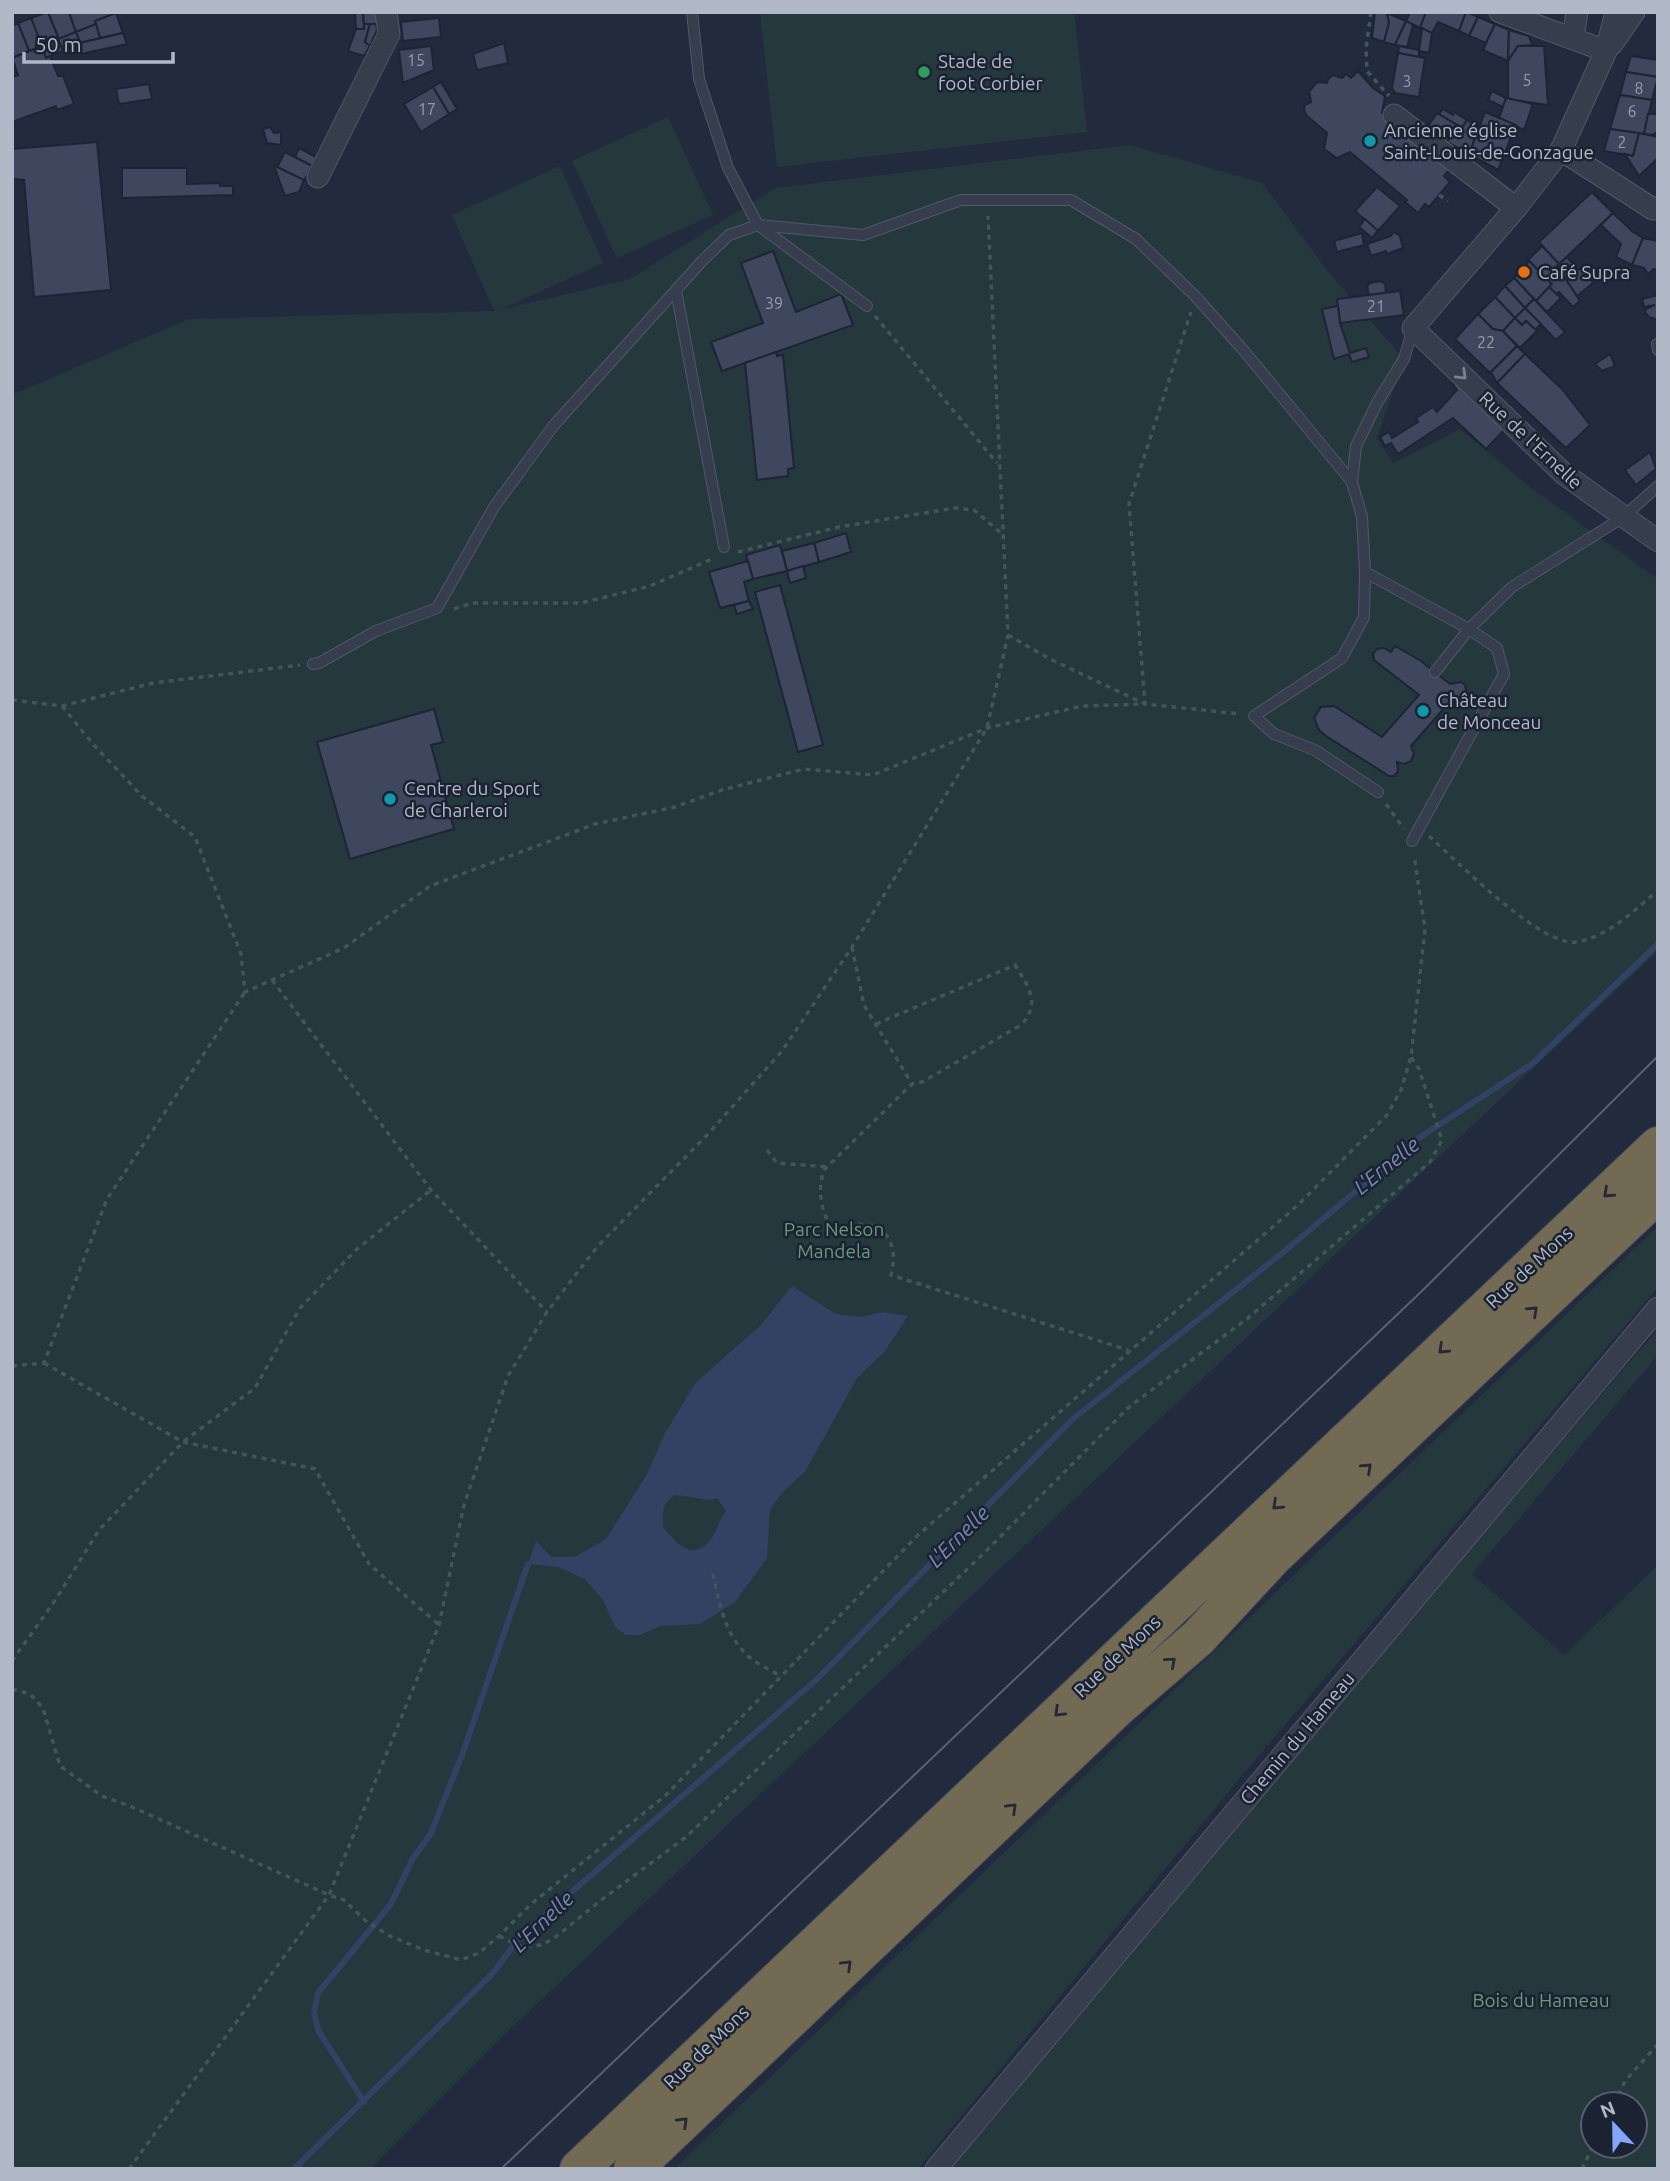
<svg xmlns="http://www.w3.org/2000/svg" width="1670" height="2181" font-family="Ubuntu,sans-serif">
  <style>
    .green { fill: #24383e; fill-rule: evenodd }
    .water { fill: #334163; fill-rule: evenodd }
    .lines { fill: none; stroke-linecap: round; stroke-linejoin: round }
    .stream { stroke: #334163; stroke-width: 6 }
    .building { fill: #3e475d; stroke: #1d2434; stroke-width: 2 }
    .lane-casing { stroke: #515868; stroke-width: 12 }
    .street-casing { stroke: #515868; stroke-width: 23 }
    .highway-casing { stroke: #414858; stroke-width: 40 }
    .path { stroke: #42555b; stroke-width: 3.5; stroke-dasharray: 5 5; stroke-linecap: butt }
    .lane { stroke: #363d4d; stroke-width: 10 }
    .street { stroke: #363d4d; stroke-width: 21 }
    .highway { stroke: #736a53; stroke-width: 38 }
    .tram { stroke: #586074; stroke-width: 2 }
    .oneway { stroke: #7a8191 }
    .oneway2 { stroke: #242935 }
    .leisure-dot { fill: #2e9e5b; stroke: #1b2232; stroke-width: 2.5 }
    .culture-dot { fill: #0f9aa8; stroke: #1b2232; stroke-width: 2.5 }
    .food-dot { fill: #e8710a; stroke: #1b2232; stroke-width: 2.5 }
    .labels { text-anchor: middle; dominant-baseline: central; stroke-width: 5; stroke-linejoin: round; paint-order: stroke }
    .number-label { font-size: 16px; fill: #949cad }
    .poi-label { font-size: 19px; fill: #b1b8c8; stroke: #1b2232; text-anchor: start }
    .street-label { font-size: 19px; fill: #b1b8c8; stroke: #1b2232 }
    .park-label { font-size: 19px; fill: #679a78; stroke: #1b2232 }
    .water-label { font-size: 21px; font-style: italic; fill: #788ab2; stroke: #1b2232 }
  </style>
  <rect width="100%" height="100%" fill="#222b3d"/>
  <g class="green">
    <path d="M760,12H1074L1087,132L777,167Z"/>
    <path d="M668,117L713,215L617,258L572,161Z"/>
    <path d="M1130,145L1262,183L1329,273L1404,359L1377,438L1393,463L1460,429L1535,491L1658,579V951L507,2032L370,2169H12V395L189,319L494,311L452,215L560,166L603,263L500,310L630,279L775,188Z"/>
    <path d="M1658,1226V1287L1239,1779L918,2169H674Z"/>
    <path d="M1658,1329V1355L1472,1574L1564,1655L1658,1565V2169H951L1458,1563ZM1593,2104H1635V2146H1593Z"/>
  </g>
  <path class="water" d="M792,1286L836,1314L862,1317L882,1312L908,1316L885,1351L857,1378L806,1470L781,1494L770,1510L767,1558L735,1602L700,1624L660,1626L641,1635H626L615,1627L603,1600L585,1579L558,1567L528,1564L536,1541L551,1557H575L606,1539L647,1474L665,1433L696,1382L761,1325ZM676,1495L711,1500L717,1498L726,1511C719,1518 718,1528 713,1536C694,1564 678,1545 663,1527C662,1513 662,1502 676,1495Z"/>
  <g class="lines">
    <g class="stream">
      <path d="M364,2102L318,2030L314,2013L318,1993L391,1904L412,1860L431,1833L462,1755L528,1564"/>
      <path d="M294,2169L492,1974L521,1936L816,1680L1073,1419L1286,1250L1419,1138L1532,1064L1658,944"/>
    </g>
  </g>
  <g class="building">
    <path d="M48,12L59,39L41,45L31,18Z"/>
    <path d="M48,12H69L76,32L59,39Z"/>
    <path d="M69,12H115L116,13L95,21L96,24L76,32Z"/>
    <path d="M355,12H363L364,29H356Z"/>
    <path d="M363,12H378V24H364Z"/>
    <path d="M1375,12L1387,13L1389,23L1384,42L1372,38Z"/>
    <path d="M1410,12H1426L1420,28L1406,21Z"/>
    <path d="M1426,12H1466L1459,31L1438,22L1432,33L1420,28Z"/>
    <path d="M1466,12L1478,17L1469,36L1459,31Z"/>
    <path d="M116,13L123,33L100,38L95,21Z"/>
    <path d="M1387,13L1406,21L1395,45L1384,42L1389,23Z"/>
    <path d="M1478,17L1495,24L1486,43L1469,36Z"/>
    <path d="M31,18L42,46L29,51L18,23Z"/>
    <path d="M439,18L441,37L403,41L401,22Z"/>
    <path d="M1406,21L1413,25L1407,47L1395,45Z"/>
    <path d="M18,23L29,51L12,58V26Z"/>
    <path d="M96,24L100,38L80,43L76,32Z"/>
    <path d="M364,24H370L365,42L370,46L364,56L348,51L356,29H364Z"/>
    <path d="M370,24H376L377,30L370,46L365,42Z"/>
    <path d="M1495,24L1509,30L1508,61L1483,50Z"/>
    <path d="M1422,28L1432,33L1429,53L1419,51Z"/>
    <path d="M1509,30L1529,36L1532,45L1518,46L1508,61Z"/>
    <path d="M76,32L80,43L62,50L58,39Z"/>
    <path d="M123,33L127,44L81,54L80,43Z"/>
    <path d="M58,39L63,51L46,58L41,45Z"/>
    <path d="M504,43L508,63L477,70L473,54Z"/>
    <path d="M42,46L46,58L50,56L58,76H63L74,104L57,110L56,106L12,122V77L18,75L12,58Z"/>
    <path d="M431,46L434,70L403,83L399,50Z"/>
    <path d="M1399,46L1419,50V57L1398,53Z"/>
    <path d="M1518,46H1544L1548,105L1508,99V61Z"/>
    <path d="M1398,53L1425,58L1419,97L1395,93L1392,88Z"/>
    <path d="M1631,56L1658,60V77L1626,72Z"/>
    <path d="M1358,71L1373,88L1385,96L1382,113L1449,170L1444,176L1450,182L1429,207L1425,204L1418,213L1405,202L1407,200L1350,152L1337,158L1324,149L1327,133L1306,115L1304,110L1305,105L1311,102L1309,92L1317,82L1327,83L1328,79L1333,75L1342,78L1346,74L1351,78Z"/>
    <path d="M1626,72L1658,77L1652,100L1620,95Z"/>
    <path d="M441,82L457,109L449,114L433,87Z"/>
    <path d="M149,84L152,99L119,104L116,89Z"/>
    <path d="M433,87L449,114L421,132L404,104Z"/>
    <path d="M1492,91L1508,99L1503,107L1488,100Z"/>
    <path d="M1620,95L1652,100L1644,134L1610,129Z"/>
    <path d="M1506,98L1533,104L1524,130L1499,118Z"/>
    <path d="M1443,109L1453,115L1454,112L1467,120L1462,128L1439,114Z"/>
    <path d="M1485,112L1516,125L1498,170L1469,154Z"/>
    <path d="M1437,113L1457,125L1447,142L1426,129Z"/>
    <path d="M1648,114H1658V132L1652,135L1644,134Z"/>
    <path d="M1467,120L1479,127L1469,154L1447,142L1457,125L1462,128Z"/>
    <path d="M270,127L274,133L281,132V145L267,143L263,129Z"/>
    <path d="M1610,129L1639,133L1633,156L1604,151Z"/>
    <path d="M1639,133L1658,137V158L1639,176L1625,154L1633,156Z"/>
    <path d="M97,142L111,290L34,297L24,180L12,179V149Z"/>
    <path d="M299,148L316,157L312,166L295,157Z"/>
    <path d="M285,152L312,166L304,181L277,167Z"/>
    <path d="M278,165L277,167L304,180L299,192L285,196L274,166Z"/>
    <path d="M122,168H187V184L220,183V186H233V195L122,198Z"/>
    <path d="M1377,187L1400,206L1378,231L1355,211Z"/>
    <path d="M1592,192L1613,213L1559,264L1539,242Z"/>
    <path d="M1613,213L1633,232L1643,238L1632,265L1616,257L1621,244L1601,225Z"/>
    <path d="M1365,219L1378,231L1372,238L1359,227Z"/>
    <path d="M1394,232L1400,236L1403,248L1387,254L1386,251L1371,256L1367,244L1391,236Z"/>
    <path d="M1362,233L1364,245L1337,252L1334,241Z"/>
    <path d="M1643,238L1658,241V270L1654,269L1648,274L1644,268L1632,265Z"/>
    <path d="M1542,246L1559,264L1554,269L1557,271L1547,279L1528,260Z"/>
    <path d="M773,251L796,312L841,294L853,325L722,371L711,342L763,323L741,263Z"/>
    <path d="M1567,257L1578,270L1583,267L1593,283L1577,296L1557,266Z"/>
    <path d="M1529,261L1552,284L1536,301L1514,278Z"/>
    <path d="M1557,266L1580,301L1573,307L1559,292L1556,294L1549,287L1552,284L1547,279L1557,271L1554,269Z"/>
    <path d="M1514,278L1534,299L1525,308L1505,286Z"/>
    <path d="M1381,281L1385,284L1386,293L1369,295L1367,286L1370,283Z"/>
    <path d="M1505,286L1525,308L1515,318L1495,297Z"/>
    <path d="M1549,287L1561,298L1547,312L1536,301Z"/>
    <path d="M1400,291L1404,315L1340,323L1337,299Z"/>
    <path d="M1658,295V320L1649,317L1645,312L1646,309L1655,305L1644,307L1642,299Z"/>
    <path d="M1495,297L1515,318L1503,331L1493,329L1478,314Z"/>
    <path d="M1534,299L1565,332L1556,340L1525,308Z"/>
    <path d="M1338,306L1340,323L1350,353L1366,348L1369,357L1352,362L1349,354L1334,359L1322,309Z"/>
    <path d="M1525,308L1541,324L1535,330L1526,321L1522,325L1515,318Z"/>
    <path d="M1478,314L1493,329L1503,331L1517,346L1490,373L1455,339Z"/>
    <path d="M1515,318L1522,325L1526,321L1537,331L1520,348L1503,331Z"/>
    <path d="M1517,346L1525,354L1497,383L1491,372Z"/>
    <path d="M776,352L777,356L783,355L794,468L788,469V476L757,480L745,363Z"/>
    <path d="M1525,354L1562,389L1590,425L1566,448L1497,383Z"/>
    <path d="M1610,354L1615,366L1602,371L1595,364Z"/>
    <path d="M1459,378L1505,429L1486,449L1453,418L1398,454L1391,443L1385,446L1380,437L1389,432L1392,438L1418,422L1416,418L1433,407L1437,412L1457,390L1453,385Z"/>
    <path d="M1650,452L1656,469L1636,485L1625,470Z"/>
    <path d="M846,533L851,552L819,562L814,543Z"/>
    <path d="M814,543L819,562L787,571L782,551Z"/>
    <path d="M780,545L787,571L753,579L746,555Z"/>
    <path d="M748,561L753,579L744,582L749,601L720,608L709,572Z"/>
    <path d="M803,566L806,578L790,583L787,571Z"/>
    <path d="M780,585L823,745L798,752L755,592Z"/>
    <path d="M749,601L753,609L737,614L734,605Z"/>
    <path d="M1395,646L1421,661L1450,684L1461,682L1465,685L1467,694L1463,700L1452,699L1411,746L1414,754L1411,761L1404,764L1397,762L1398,771L1394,776H1389L1326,736L1319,730L1314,718L1321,707L1334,706L1382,737L1419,695L1374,660L1373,654L1377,649L1384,648L1391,652Z"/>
    <path d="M434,709L443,742L431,745L454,829L350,859L317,742Z"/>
  </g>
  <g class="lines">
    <g class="lane-casing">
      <g id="lane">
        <path d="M692,12L699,79L728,168L758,225L867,306"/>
        <path d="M676,290L724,547"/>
        <path d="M1657,344L1658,350"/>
        <path d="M1365,572L1469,629L1435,672"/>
        <path d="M313,664L319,663L376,631L437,608L494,507L554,425L703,260L729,235L758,225L863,235L961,200H1071L1136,239L1196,297L1245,352L1352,482"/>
        <path d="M1378,792L1315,750L1274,734L1254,716L1342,658L1364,617L1365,572L1362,517L1352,482L1356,446L1378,401L1404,359L1413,328"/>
        <path d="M1412,841L1504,674L1497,648L1469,629L1512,587L1622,518L1658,486"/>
      </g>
    </g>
    <g class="street-casing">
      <g id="street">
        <path d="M1500,12L1606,51"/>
        <path d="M1616,12L1606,51L1561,150L1516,208L1413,328L1564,474L1658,541"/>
        <path d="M1573,38L1577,12"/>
        <path d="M1612,44L1634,12"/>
        <path d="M1394,115L1516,208"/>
        <path d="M1561,150L1653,209H1658"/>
        <path d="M318,177L389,34L386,12"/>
        <path d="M936,2169L1658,1308"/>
      </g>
    </g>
    <g class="highway-casing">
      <g id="highway">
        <path d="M579,2169L1658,1146"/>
        <path d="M633,2169L1119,1706L1198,1638L1273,1557L1658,1193"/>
      </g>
    </g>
    <g class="path">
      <path d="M1371,12L1366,48L1367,71L1389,96"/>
      <path d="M1439,195L1448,201"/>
      <path d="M875,316L997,463"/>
      <path d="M738,552L839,527L955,508L974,510L1001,533"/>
      <path d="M454,609L472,603H581L650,586L714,558"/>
      <path d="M1008,635L1050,659L1145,704L1241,714"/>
      <path d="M12,700L62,706L153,683L300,665"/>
      <path d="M62,706L93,744L142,796L195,837L241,954L245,992L344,948L430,886L595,824L675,807L722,790L804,769L873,775L987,728L1082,706L1145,704L1129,504L1191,312"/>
      <path d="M1386,804L1404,829"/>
      <path d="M1429,836C1457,861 1541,947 1576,942C1608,937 1635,910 1658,890"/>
      <path d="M852,947L864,1005L912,1084L824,1170C816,1192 822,1219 839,1237L858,1224L877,1226C894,1240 896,1254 891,1275L1128,1350"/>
      <path d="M272,980L431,1190L547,1312"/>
      <path d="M876,1024L1015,965C1029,987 1041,1004 1021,1025L922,1082L912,1084"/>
      <path d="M767,1150L777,1163L828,1167"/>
      <path d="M44,1363L183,1442L315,1469L369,1564L438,1624"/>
      <path d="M12,1366L44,1363L107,1199L245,992"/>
      <path d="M713,1574C719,1603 725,1635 748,1656C757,1664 770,1670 781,1676"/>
      <path d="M12,1661L56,1599L99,1530L183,1442L255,1388L300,1308L357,1249L431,1190"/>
      <path d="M12,1689L30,1694L43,1708L60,1766L102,1796L132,1807L329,1895L344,1900L367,1922L390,1936L424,1950L461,1960L479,1953L499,1936L530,1905L666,1795L917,1536L1298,1205L1387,1115L1401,1090L1411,1057L1425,929L1414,855"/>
      <path d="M499,1936L522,1947L542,1945L557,1936L600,1901L686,1837L982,1555L1129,1407L1248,1318L1430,1162L1442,1140L1419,1069L1411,1057"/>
      <path d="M1614,2104L1625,2081L1658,2044"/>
      <path d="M129,2169L329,1895L439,1625L464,1505L508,1376L547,1312L597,1247L708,1134L782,1051L852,947L987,728L1008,635L988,216"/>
      <path d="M1582,2169L1593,2146"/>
    </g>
    <use href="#lane" class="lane"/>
    <use href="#street" class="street"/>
    <use href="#highway" class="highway"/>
    <path class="tram" d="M501,2169L1423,1290L1658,1056"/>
  </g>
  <defs><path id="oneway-chevron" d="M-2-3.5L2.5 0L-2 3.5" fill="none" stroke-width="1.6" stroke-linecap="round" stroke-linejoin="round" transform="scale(1.75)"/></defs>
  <use class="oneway" href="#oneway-chevron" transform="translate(1462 375) rotate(44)"/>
  <g class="oneway2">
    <use href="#oneway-chevron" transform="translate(1608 1193) rotate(137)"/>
    <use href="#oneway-chevron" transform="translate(1533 1311) rotate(-43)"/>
    <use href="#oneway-chevron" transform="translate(1443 1349) rotate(137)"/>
    <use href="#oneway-chevron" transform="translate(1367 1468) rotate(-43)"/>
    <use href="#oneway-chevron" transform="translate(1277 1505) rotate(137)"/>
    <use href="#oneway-chevron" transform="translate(1171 1662) rotate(-41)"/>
    <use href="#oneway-chevron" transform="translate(1059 1712) rotate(136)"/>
    <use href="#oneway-chevron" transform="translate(1012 1808) rotate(-44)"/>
    <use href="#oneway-chevron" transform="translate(847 1965) rotate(-44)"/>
    <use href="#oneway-chevron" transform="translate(683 2122) rotate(-44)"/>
  </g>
  <circle class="leisure-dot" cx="924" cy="72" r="7"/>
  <g class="culture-dot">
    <circle cx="1370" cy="141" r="7"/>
    <circle cx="1423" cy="711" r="7"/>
    <circle cx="390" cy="799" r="7"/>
  </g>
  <circle class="food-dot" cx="1524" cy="272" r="7"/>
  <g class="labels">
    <g class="number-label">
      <text x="416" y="60">15</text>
      <text x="1527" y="80">5</text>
      <text x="1407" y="81">3</text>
      <text x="1639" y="88">8</text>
      <text x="427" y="109">17</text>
      <text x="1632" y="111">6</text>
      <text x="1622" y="142">2</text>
      <text x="774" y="303">39</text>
      <text x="1376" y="306">21</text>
      <text x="1486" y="342">22</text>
    </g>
    <g class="poi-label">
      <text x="938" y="61">Stade de<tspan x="938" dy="22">foot Corbier</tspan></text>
      <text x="1384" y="130">Ancienne église<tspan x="1384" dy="22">Saint-Louis-de-Gonzague</tspan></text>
      <text x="1538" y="272">Café Supra</text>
      <text x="1437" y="700">Château<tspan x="1437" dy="22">de Monceau</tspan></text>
      <text x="404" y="788">Centre du Sport<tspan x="404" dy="22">de Charleroi</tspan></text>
    </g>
    <g class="street-label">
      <text transform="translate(1531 440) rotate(43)">Rue de l'Ernelle</text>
      <text transform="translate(1529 1267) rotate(-43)">Rue de Mons</text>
      <text transform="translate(1117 1656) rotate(-43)">Rue de Mons</text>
      <text transform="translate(1297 1738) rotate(-50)">Chemin du Hameau</text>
      <text transform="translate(706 2047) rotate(-44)">Rue de Mons</text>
    </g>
    <g class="park-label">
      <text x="834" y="1229">Parc Nelson<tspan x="834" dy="22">Mandela</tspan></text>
      <text x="1541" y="2000">Bois du Hameau</text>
    </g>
    <g class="water-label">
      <text transform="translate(1386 1165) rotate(-39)">L'Ernelle</text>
      <text transform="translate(958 1536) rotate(-45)">L'Ernelle</text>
      <text transform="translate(542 1921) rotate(-44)">L'Ernelle</text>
    </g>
  </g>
  <rect width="1670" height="2181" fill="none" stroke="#b1b8c8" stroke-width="28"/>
  <g transform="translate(1614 2125) rotate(338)"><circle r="33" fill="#1b2232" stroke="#575e6e" stroke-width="2"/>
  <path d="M0-5L12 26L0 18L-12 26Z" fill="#83a5fc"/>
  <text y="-10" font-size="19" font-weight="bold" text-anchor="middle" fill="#b1b8c8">N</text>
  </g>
  <path d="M24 52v10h149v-10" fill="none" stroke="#b1b8c8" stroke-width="3.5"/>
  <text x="35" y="52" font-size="21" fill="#b1b8c8" stroke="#1b2232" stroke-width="5" paint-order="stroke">50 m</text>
</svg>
